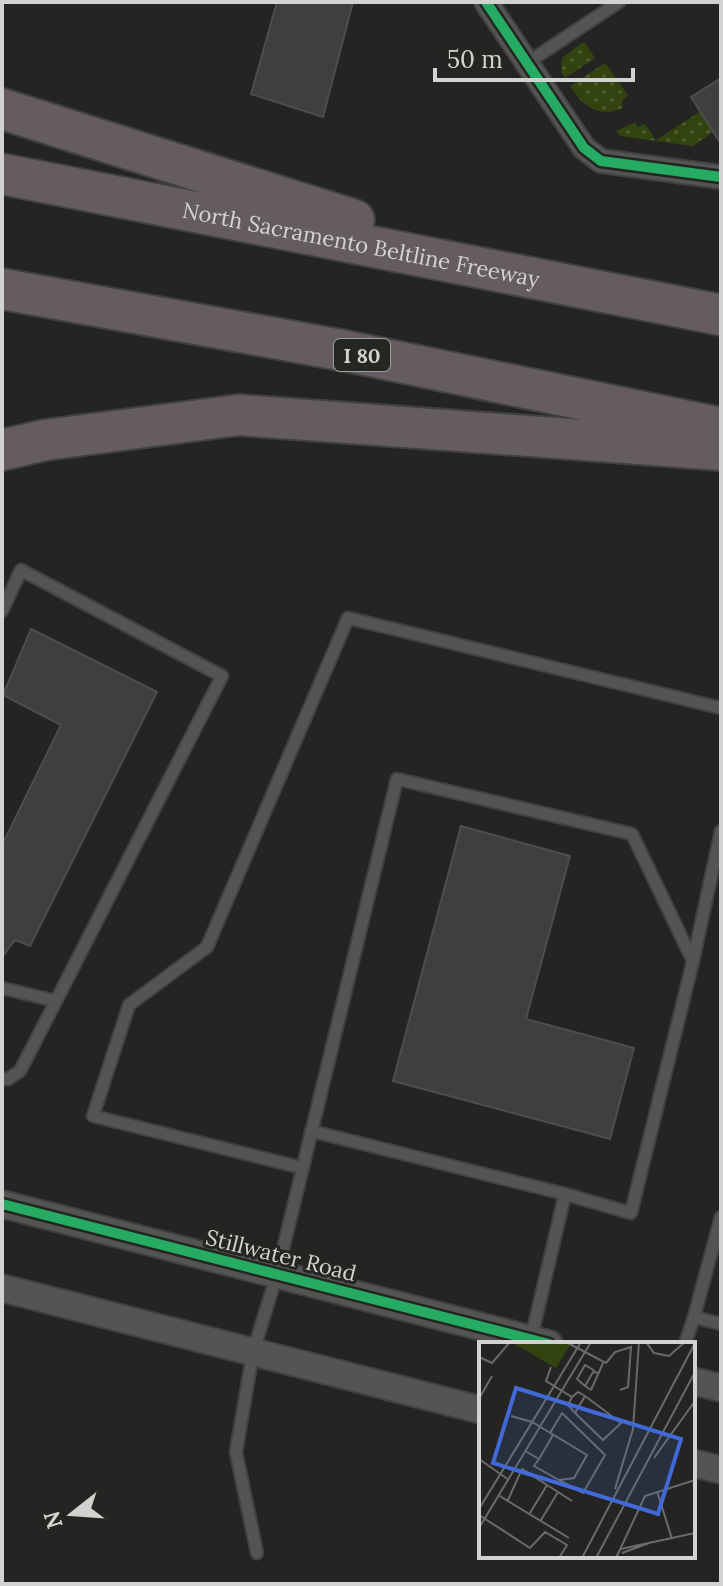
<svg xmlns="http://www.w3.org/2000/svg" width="723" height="1586" font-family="Lora,serif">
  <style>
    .grass { fill: url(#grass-dots) }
    .building { fill: #3f3f3e; stroke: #4d4e4c; stroke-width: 2 }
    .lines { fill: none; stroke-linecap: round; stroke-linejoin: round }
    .service-casing { stroke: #414140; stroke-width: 15 }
    .minor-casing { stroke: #414140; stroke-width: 26 }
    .tertiary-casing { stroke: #414140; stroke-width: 30 }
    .motorway-casing { stroke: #414140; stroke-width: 44 }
    .service { stroke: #545553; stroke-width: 11 }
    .minor { stroke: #545553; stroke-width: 22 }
    .tertiary { stroke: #545553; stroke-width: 26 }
    .motorway { stroke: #655c61; stroke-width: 40 }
    .cycleway-casing { stroke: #242622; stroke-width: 15 }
    .cycleway { stroke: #26ab63; stroke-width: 10 }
    .labels { text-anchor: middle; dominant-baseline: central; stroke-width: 6; stroke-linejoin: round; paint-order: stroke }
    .shield { fill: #242622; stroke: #9e9f9c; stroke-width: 2 }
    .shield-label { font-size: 20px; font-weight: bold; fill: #d2d3d1 }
    .street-label { font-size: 22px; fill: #d2d3d1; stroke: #242622 }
    .inset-road { fill: none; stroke: #6a6b69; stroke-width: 2 }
    .view { fill: #4169d7; fill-opacity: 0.15; stroke: #4169d7; stroke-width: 4 }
    .inset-edge { fill: none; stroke: #d2d3d1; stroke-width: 4 }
  </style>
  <defs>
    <pattern id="grass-dots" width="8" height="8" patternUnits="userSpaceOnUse" patternTransform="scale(2)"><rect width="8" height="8" fill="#334310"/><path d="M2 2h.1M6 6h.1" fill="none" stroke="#505d32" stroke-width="1.8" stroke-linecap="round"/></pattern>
  </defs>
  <rect width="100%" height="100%" fill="#242523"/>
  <g class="grass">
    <path d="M582,43H585L595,58L565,78L561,72L562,58Z"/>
    <path d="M605,63L628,95L622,101V108C599,119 582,105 570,86Z"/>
    <path d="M701,111L714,131L693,146L620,136L616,131L634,123L638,127L645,124L656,140Z"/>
  </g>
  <g class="building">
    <path d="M277,2H353L323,117L251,94Z"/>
    <path d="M721,78V144L691,97Z"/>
    <path d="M31,629L157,692L30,946L15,940L2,957V845L61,725L3,695Z"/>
    <path d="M461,826L570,856L526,1019L634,1048L610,1139L393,1081Z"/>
  </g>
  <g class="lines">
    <g class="service-casing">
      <g id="service">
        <path d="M527,63L619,2"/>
        <path d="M2,611L21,570L222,676L56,1001"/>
        <path d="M693,961L721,831"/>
        <path d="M2,988L56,1001L20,1071L8,1079H2"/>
        <path d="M311,1131L565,1194"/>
        <path d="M303,1168L93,1116L129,1005L207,947L348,618L721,708"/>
        <path d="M721,1217L694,1317L721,1324"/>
        <path d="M685,1344L694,1317"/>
        <path d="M257,1553L236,1452L253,1352L277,1274L397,779L632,834L693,961L631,1213L565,1194L531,1339"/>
      </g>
    </g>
    <g class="minor-casing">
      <path id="minor" d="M486,2L584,148L601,161L721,177"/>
    </g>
    <g class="tertiary-casing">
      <g id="tertiary">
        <path d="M2,1204L549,1344"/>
        <path d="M2,1288L481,1410"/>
        <path d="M693,1381L721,1388"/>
        <path d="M693,1463L721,1470"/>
      </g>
    </g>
    <g class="motorway-casing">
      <g id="motorway">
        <path d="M2,109L354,220"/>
        <path id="s1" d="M2,174L721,315"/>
        <path d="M2,289L346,351L721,428"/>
        <path d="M2,450L45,440L239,415L721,450"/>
      </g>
    </g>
    <use href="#service" class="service"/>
    <use href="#minor" class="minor"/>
    <use href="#tertiary" class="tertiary"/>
    <use href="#motorway" class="motorway"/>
    <g class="cycleway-casing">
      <g id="cycleway">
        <path d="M486,2L584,148L601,161L721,177"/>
        <path d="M2,1204L549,1344"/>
      </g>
    </g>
    <use href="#cycleway" class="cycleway"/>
  </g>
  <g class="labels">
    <rect class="shield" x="334" y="339" width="56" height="32" rx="6"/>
    <g class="shield-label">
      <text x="362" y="355">I 80</text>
    </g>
    <g class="street-label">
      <text stroke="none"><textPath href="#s1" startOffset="366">North Sacramento Beltline Freeway</textPath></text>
      <text transform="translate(281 1255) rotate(14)">Stillwater Road</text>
    </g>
  </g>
  <g transform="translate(479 1342)">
    <rect width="216" height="216" fill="#242523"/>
    <path d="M32,0H93L77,26Z" fill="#334310"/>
    <path class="inset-road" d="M87,0L127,21M167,0L175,11L190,14L206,0M0,15L13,21L31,0M127,21L136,10L152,5L149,45L141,48M72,25L67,39L93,55L99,50L106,54L96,71L89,63L93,55M106,44L98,37L106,23L116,29M112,48L106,44L114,30L120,31M112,48L124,21M1,55L13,34M96,71L124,98L142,81L106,54M32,74L53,80L108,113L95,136L80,138L55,124L60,117L46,109M71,91L83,71L126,113L104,151L80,138M175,116L216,59M0,117L30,138M60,117L74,93M136,147L154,87L160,0M178,149L193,197M19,153L90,196M29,158L43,127L93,159M0,167L102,0M51,171L68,143M0,173L51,206L66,190L88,203L80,216M62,178L79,150M0,186L112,0M142,207L216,191M143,211L173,200M103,216L216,1M117,216L216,30M137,216L166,154L216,138"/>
    <path class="view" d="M37,46L202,97L179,172L14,121Z"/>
    <rect width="216" height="216" class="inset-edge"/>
  </g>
  <rect width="723" height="1586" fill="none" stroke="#d2d3d1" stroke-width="8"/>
  <g transform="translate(72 1514) rotate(253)" stroke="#242622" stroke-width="6" paint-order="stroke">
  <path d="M0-6L14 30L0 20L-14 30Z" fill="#d2d3d1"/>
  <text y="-12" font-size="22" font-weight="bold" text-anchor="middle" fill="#d2d3d1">N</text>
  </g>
  <path d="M435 68v12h198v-12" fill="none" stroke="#d2d3d1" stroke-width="4"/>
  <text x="447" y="68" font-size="24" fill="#d2d3d1" stroke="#242622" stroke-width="6" paint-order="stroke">50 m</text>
</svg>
